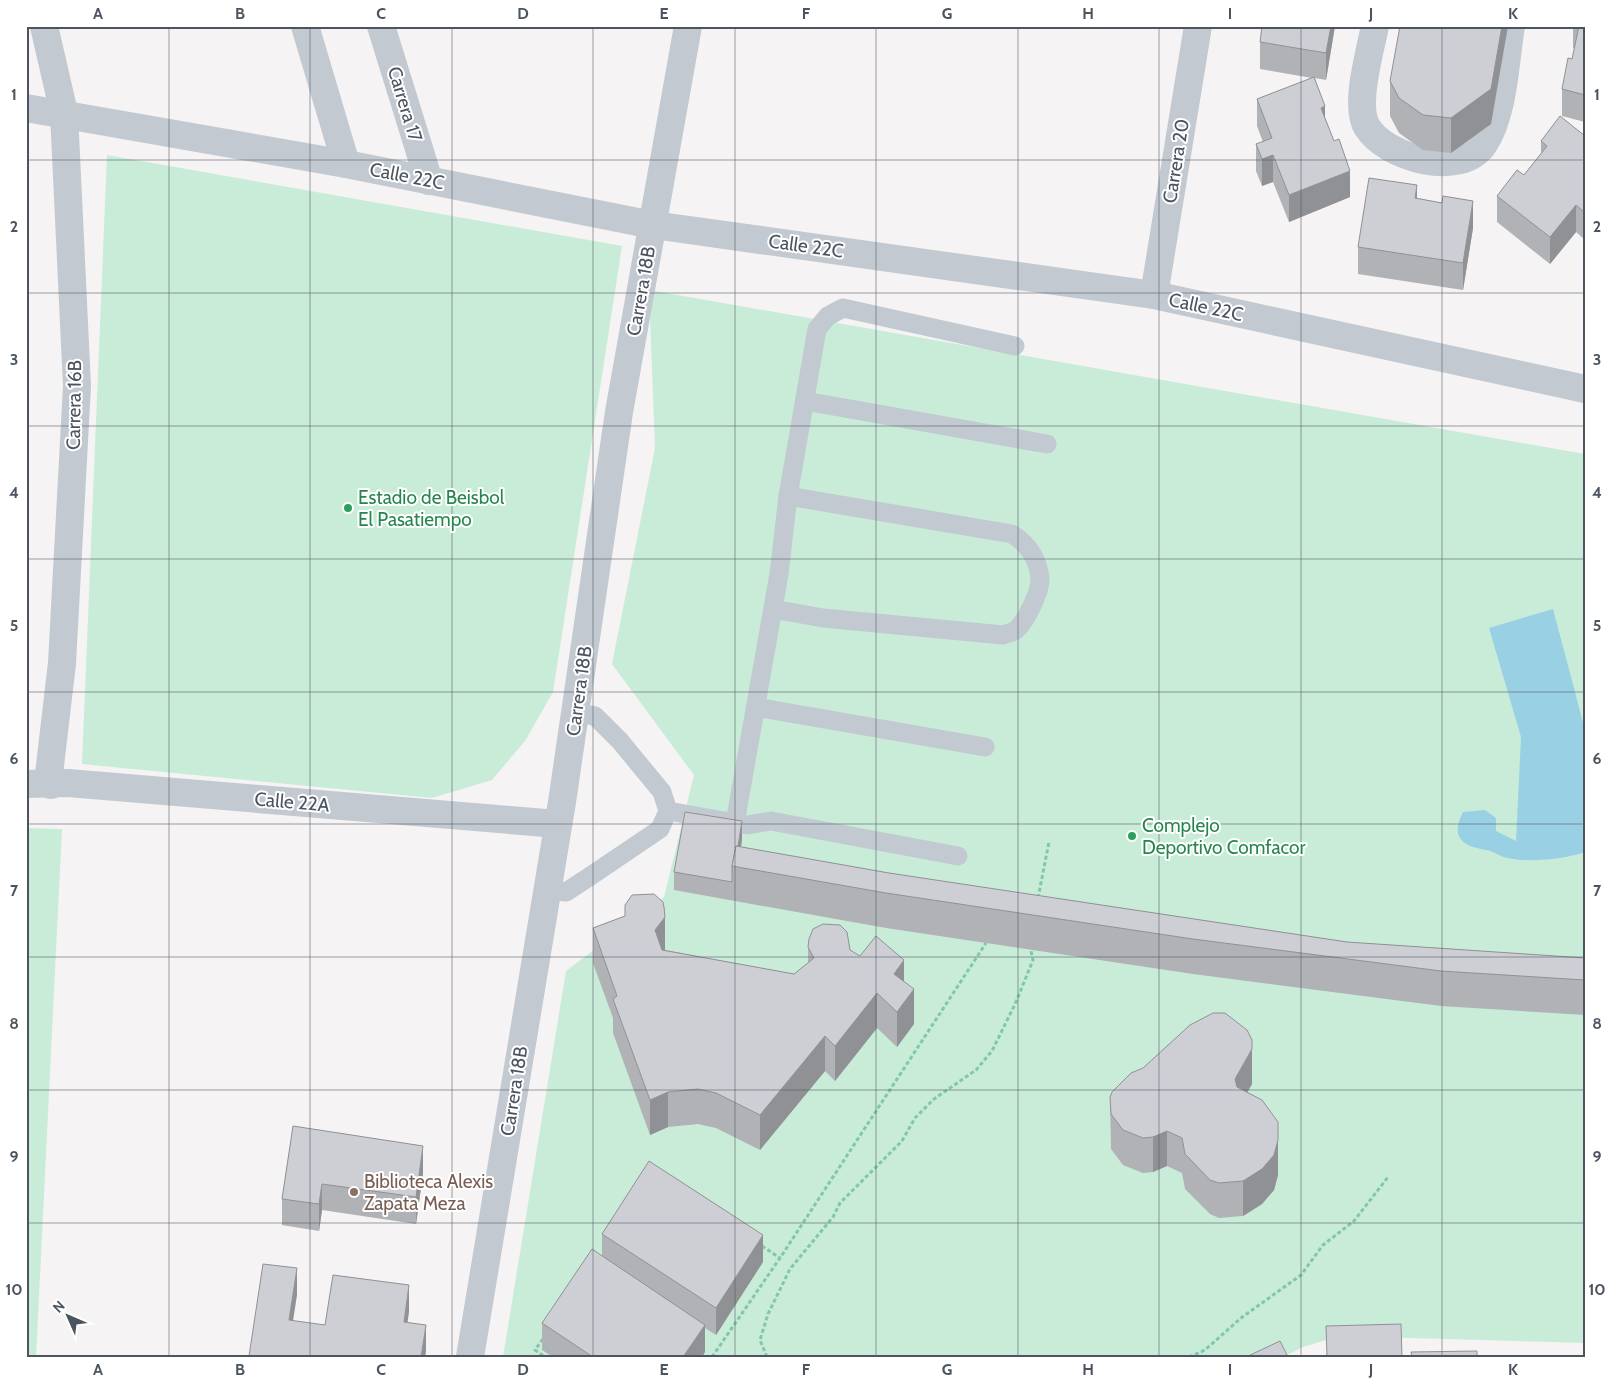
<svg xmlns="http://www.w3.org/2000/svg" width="1611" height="1383" font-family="Cabin,sans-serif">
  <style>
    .green { fill: #c8ecd8 }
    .water { fill: #99d0e4 }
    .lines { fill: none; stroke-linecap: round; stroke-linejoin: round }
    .path { stroke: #83c7aa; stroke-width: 3; stroke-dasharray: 4 2.5; stroke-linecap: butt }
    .service { stroke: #c2c9d0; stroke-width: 19 }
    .minor { stroke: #c2c9d0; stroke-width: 28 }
    .wall { fill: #b0b2b6 }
    .shaded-wall { fill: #909194 }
    .building { fill: #cdcfd4; stroke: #909194 }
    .grid { fill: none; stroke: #4c555f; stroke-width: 1; stroke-opacity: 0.55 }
    .leisure-dot { fill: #2e9e5b; stroke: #fff; stroke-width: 2 }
    .education-dot { fill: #8d6e63; stroke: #fff; stroke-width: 2 }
    .labels { text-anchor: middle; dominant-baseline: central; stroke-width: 4; stroke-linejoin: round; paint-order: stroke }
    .street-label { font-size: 19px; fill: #4c555f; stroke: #fff }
    .leisure-label { font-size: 19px; fill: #27864d; stroke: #fff; text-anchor: start }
    .education-label { font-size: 19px; fill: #785e54; stroke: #fff; text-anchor: start }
    .neatline { fill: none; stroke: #4c555f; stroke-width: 2 }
    .grid-label { font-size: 16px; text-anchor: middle; font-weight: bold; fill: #4c555f }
  </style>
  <rect width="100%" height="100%" fill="#f5f3f3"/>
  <g class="green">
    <path d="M107,155L622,246L553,692L525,741L492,780L432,798L82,764Z"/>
    <path d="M649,290L1585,454V1343L1339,1336L1303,1347L1283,1357H503L566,971L664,897L694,775L612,664L655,448Z"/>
    <path d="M26,828L62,829L36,1357H26Z"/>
  </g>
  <path class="water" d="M1553,609L1585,730V852C1566,859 1528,863 1508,858C1500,857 1494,851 1486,850C1462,846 1450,837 1463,812L1485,810L1496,818V831L1516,841L1521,737L1489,628Z"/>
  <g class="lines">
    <g class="path">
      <path d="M1038,898L1049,842"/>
      <path d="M762,1246L780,1258"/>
      <path d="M543,1339L535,1350L545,1357"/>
      <path d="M712,1357L780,1258L986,943"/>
      <path d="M767,1357L760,1340L768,1314L790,1269L833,1217L840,1203L902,1141L915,1118L934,1099L976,1070L992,1051L1016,1002L1033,960L1031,951"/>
      <path d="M1189,1357L1205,1350L1241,1318L1301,1275L1323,1245L1354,1221L1388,1177"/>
    </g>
    <g class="service">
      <path d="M805,401L1047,444"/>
      <path d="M773,609L823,618L1003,635C1007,633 1014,633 1017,629C1026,621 1040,592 1040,580C1039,560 1028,544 1012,534L788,496"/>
      <path d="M756,707L985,747"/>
      <path d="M668,811L747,825L771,821L958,856"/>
      <path d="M735,823L779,574L788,496L817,329L828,316L843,308L1015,346"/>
      <path d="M547,890L566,892L589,877L660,829L668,811L662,792L620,741L595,716L576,713"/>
    </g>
    <g class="minor">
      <path d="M44,26L64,113L77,386L62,663L49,774L51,785"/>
      <path d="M305,26L346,164"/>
      <path d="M381,26L429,181"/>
      <path d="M1375,26C1370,52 1354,105 1367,127C1386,158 1461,179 1484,144C1504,114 1505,62 1511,26"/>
      <path d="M26,108L346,164L653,225L1154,295L1585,389"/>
      <path d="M1154,295L1198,26"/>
      <path d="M26,784L68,783L545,823L557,826"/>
      <path d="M470,1357L562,802L619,412L688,26"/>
    </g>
  </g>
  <g class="wall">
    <path d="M1335,26L1326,80L1315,78L1325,118L1350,197L1289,222L1273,182L1262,186L1256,171V144L1263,142L1257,126V99L1312,78L1260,69V42Z"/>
    <path d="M1573,26H1585V122L1562,116V89L1572,59L1575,48H1573Z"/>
    <path d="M1390,81L1491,124L1451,153L1423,150L1399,133L1390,116Z"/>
    <path d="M1585,136V240L1576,232L1550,264L1497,222V196L1524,175L1541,154V141Z"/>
    <path d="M1417,198L1442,203L1473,228L1463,290L1358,274V247Z"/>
    <path d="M742,839L741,847L889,873L1347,942L1585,958V1015L1441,1006L1193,974L886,928L674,890V872Z"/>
    <path d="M625,905L665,950L794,974L808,963V947L850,950L904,981L914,1024L897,1047L877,1028L835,1081L825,1071L760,1150L716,1128L698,1124L668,1127L650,1135L613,1033V1018L593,963V928L625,916Z"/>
    <path d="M1252,1084L1247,1092L1278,1175L1274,1190L1262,1204L1243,1216L1219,1218L1210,1214L1185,1189L1182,1173L1167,1166L1153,1172L1143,1173L1123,1165L1111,1149L1110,1097Z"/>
    <path d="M293,1126L423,1173L416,1224L322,1210L319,1231L282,1225V1199Z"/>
    <path d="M602,1234L763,1262L716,1335L705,1328V1352L702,1357H553L542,1350V1323L602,1255Z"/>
  </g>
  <g class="shaded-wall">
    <path d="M1331,26H1335L1326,80V53Z"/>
    <path d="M1502,26H1508L1491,124L1451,153V118Z"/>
    <path d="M1325,106V133L1321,108Z"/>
    <path d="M1273,155V182L1262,186V159Z"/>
    <path d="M1350,171V197L1289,222V195Z"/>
    <path d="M1417,185V212L1415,198Z"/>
    <path d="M1473,201V228L1463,290V263Z"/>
    <path d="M1576,205V232L1550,264V237Z"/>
    <path d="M742,821V839L738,867L735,866Z"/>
    <path d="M665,917V952L655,965V930Z"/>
    <path d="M904,960V994L894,974Z"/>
    <path d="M914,989V1024L897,1047V1012Z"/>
    <path d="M877,993V1028L835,1081V1046Z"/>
    <path d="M825,1036V1071L760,1150V1115Z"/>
    <path d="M1252,1049V1084L1235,1114V1079Z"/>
    <path d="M668,1092V1127L650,1135V1100Z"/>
    <path d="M1167,1131V1166L1153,1172V1137Z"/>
    <path d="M1278,1140V1175L1274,1190L1262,1204L1243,1216V1181Z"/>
    <path d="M423,1146V1173L416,1224V1197Z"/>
    <path d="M322,1184V1210L319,1231V1204Z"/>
    <path d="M763,1235V1262L716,1335V1308Z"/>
    <path d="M297,1268V1295L289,1347V1320Z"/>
    <path d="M409,1285V1312L404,1348V1322Z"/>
    <path d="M426,1325V1352L425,1357H421Z"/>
    <path d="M705,1325V1352L702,1357H683Z"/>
  </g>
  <g class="building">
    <path d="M1262,26H1331L1326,53L1260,42Z"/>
    <path d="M1400,26H1502L1491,89L1451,118L1423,115L1399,98L1390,81Z"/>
    <path d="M1579,26H1585V95L1562,89L1568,58L1572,59Z"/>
    <path d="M1314,77L1325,106L1321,108L1334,141L1339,139L1350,171L1289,195L1273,155L1262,159L1256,144L1272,138L1257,99Z"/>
    <path d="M1560,116L1585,136V190L1584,192L1585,193V213L1576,205L1550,237L1497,196L1517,170L1524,175L1547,146L1541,141Z"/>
    <path d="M1369,178L1417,185L1415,198L1442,203L1443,196L1473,201L1463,263L1358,247Z"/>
    <path d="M685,812L742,821L738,846H736L732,866V882L674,872Z"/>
    <path d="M736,846L889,873L1347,942L1585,958V980L1441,971L1193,939L886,893L732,866Z"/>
    <path d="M654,894L663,902L664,907L665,917L655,930L662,950L794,974L814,958L808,947L809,939L813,929L823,924L840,925L847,932L850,950L860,956L876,936L904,960L894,974L914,989L897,1012L877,993L835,1046L825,1036L760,1115L716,1093L698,1089L668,1092L650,1100L613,999L617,996L593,928L625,916V905L632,895Z"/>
    <path d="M1213,1013H1225L1247,1030L1252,1040V1049L1235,1079L1237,1087L1262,1100L1278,1122V1140L1274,1155L1262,1169L1243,1181L1219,1183L1210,1180L1185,1154L1182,1138L1167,1131L1153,1137L1143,1138L1123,1130L1111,1114L1110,1097L1112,1092L1131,1073L1143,1068L1190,1025Z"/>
    <path d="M293,1126L423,1146L416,1197L322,1184L319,1204L282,1199Z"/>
    <path d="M649,1161L763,1235L716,1308L602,1234Z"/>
    <path d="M592,1249L705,1325L683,1357H593L542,1323Z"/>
    <path d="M263,1264L297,1268L289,1320L325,1325L333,1275L409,1285L404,1322L426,1325L421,1357H257L249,1356Z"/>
    <path d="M1401,1324L1402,1357H1327L1326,1326Z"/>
    <path d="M1280,1341L1288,1357H1246Z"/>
    <path d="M1477,1351V1357H1412L1411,1352Z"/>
  </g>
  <path class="grid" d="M169,26V1357M310,26V1357M452,26V1357M593,26V1357M735,26V1357M876,26V1357M1018,26V1357M1159,26V1357M1301,26V1357M1442,26V1357M26,160H1585M26,293H1585M26,426H1585M26,559H1585M26,692H1585M26,824H1585M26,957H1585M26,1090H1585M26,1223H1585"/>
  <g class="leisure-dot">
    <circle cx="348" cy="508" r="5"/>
    <circle cx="1132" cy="836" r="5"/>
  </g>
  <circle class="education-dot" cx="354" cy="1192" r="5"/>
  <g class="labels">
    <g class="street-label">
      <text transform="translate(405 104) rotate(73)">Carrera 17</text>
      <text transform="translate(1176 161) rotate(-81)">Carrera 20</text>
      <text transform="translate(407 176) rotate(11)">Calle 22C</text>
      <text transform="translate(806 246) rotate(8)">Calle 22C</text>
      <text transform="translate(641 291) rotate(-80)">Carrera 18B</text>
      <text transform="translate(1206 307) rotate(12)">Calle 22C</text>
      <text transform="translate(74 405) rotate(-89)">Carrera 16B</text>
      <text transform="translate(579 691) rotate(-82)">Carrera 18B</text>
      <text transform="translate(292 802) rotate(5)">Calle 22A</text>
      <text transform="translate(514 1091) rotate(-81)">Carrera 18B</text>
    </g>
    <g class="leisure-label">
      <text x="358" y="497">Estadio de Beisbol<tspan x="358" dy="22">El Pasatiempo</tspan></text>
      <text x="1142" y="825">Complejo<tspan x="1142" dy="22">Deportivo Comfacor</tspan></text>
    </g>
    <g class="education-label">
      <text x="364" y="1181">Biblioteca Alexis<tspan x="364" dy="22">Zapata Meza</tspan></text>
    </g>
  </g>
  <rect width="1611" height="1383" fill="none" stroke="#ffffff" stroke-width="55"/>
  <g transform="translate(68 1316) rotate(315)" stroke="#ffffff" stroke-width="4" paint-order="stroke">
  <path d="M0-4L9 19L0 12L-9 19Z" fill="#4c555f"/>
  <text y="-8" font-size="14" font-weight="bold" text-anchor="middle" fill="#4c555f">N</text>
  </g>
  <rect x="28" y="28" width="1556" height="1328" class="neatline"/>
  <g class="grid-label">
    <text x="98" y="19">A</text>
    <text x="240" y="19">B</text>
    <text x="381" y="19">C</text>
    <text x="523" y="19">D</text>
    <text x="664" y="19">E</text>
    <text x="806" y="19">F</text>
    <text x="947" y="19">G</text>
    <text x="1088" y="19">H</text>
    <text x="1230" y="19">I</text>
    <text x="1371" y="19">J</text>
    <text x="1513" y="19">K</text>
    <text x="14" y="100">1</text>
    <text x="1597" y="100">1</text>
    <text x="14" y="232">2</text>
    <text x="1597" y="232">2</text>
    <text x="14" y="365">3</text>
    <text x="1597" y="365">3</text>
    <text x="14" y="498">4</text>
    <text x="1597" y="498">4</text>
    <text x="14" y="631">5</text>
    <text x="1597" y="631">5</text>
    <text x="14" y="764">6</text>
    <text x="1597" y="764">6</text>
    <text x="14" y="896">7</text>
    <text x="1597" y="896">7</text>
    <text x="14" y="1029">8</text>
    <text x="1597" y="1029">8</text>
    <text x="14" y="1162">9</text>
    <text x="1597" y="1162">9</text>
    <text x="14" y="1295">10</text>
    <text x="1597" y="1295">10</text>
    <text x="98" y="1375">A</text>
    <text x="240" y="1375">B</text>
    <text x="381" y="1375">C</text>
    <text x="523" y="1375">D</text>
    <text x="664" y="1375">E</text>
    <text x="806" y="1375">F</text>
    <text x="947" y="1375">G</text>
    <text x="1088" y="1375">H</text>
    <text x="1230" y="1375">I</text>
    <text x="1371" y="1375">J</text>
    <text x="1513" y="1375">K</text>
  </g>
</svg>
